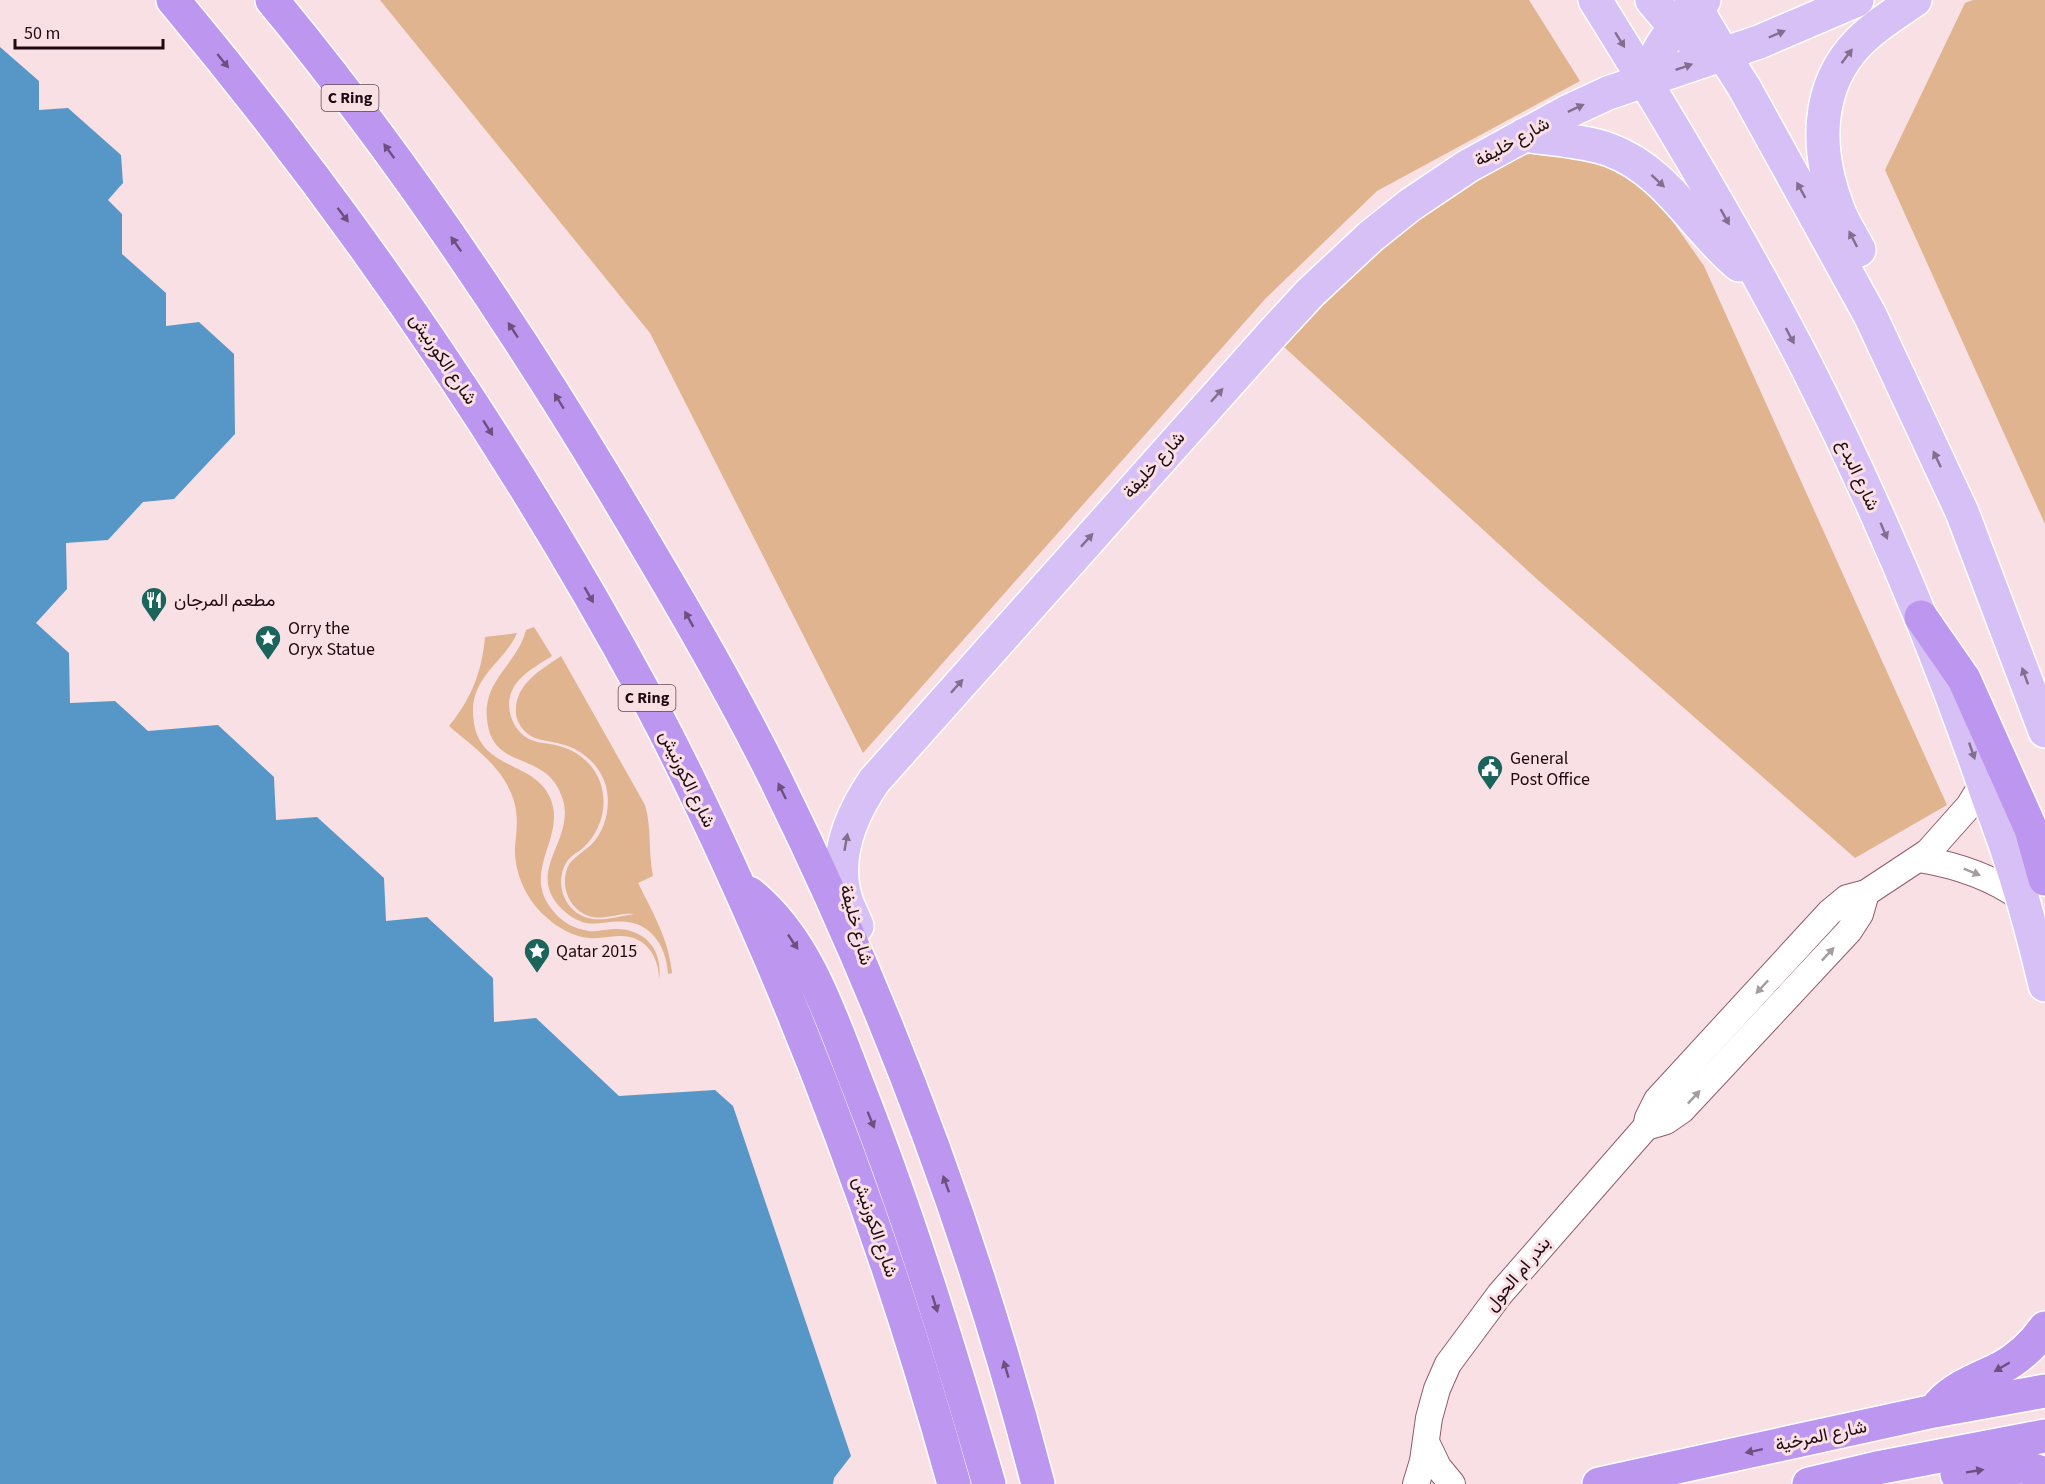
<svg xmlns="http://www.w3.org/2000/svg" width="2045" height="1484" font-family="'Source Sans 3',Vazirmatn,sans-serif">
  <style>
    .green { fill: #dfb48e }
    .water { fill: #5797c8 }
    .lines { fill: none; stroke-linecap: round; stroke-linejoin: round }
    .minor-casing { stroke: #915b69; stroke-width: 28 }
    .major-casing { stroke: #fff; stroke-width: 36 }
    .highway-casing { stroke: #fff; stroke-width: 36 }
    .minor { stroke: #fff; stroke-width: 26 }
    .major { stroke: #d7c0f6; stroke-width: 33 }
    .highway { stroke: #bd96f0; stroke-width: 33 }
    .oneway { fill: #846e8e }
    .oneway2 { fill: #6e5080 }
    .oneway3 { fill: #a59d9f }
    .labels { text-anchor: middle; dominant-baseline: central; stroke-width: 6; stroke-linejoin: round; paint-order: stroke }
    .shield { fill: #f9e0e5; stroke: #604a50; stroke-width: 1.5 }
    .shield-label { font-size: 16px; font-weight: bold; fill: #1e0a10 }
    .street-label { font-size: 18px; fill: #1e0a10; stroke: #f9e0e5 }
    .poi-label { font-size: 18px; fill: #1e0a10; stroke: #f9e0e5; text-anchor: start }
  </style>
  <rect width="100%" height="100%" fill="#f9e0e5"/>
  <g class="green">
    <path d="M380,0H1529L1580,81L1377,191L1266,298L863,753L650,333Z"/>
    <path d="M1973,0H2045V524L1885,170L1965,3Z"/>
    <path d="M1575,149L1650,189L1704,266L1947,805L1855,858L1539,581L1283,346L1369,259L1441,201L1512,156Z"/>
    <path d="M534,627L552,656C541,663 528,670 519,680C502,698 508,727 529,739C537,743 546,743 555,745C576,749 595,764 601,785C608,808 600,832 583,848C577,853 570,856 566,863C554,884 565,912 588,918C602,922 620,916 634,914C619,912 604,921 589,916C568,909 558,882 570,863C576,856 584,851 591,845C606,830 611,806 606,786C600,765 582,749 561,744C551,741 540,741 531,736C523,731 517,723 516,714C514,684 540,671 561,656L645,805C652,828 648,852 653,876L638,883C653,913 669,940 672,973L668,974C667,950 654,925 627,922C602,919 588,933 563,910C523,872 575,842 563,800C548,748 492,774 487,719C483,679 517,665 526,630Z"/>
    <path d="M517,633C505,661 474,675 473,709C472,774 535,757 551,800C566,839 519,872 554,912C563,923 575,929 589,931C598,932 607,929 616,929C646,929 663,951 659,979C659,957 646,936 621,936C611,936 600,939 589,938C574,937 556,927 545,916C526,899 514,872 515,847C517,827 519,811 511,793C500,765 471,745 449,726C471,699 482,672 485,637Z"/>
  </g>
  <path class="water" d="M0,47L39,81V110L68,108L121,155L123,183L108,200L122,214V254L166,293V326L199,322L234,354L235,434L174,499L143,502L108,540L66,543L67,589L36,623L69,653L70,703L115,701L148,731L218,725L274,777L276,820L317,817L384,878L386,921L427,917L493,978L494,1022L536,1018L619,1096L715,1090L733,1106L851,1456L834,1478L833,1484H0Z"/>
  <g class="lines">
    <g class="minor-casing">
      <g id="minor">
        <path d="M1919,859C1956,865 1990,876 2021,898"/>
        <path d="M1646,1127L1666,1121L1682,1110L1849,931L1860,914L1866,893"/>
        <path d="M1426,1442L1438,1467L1452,1484"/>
        <path d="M1416,1484L1423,1461L1429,1418L1437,1389L1448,1364L1500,1294L1646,1127L1648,1118L1657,1100L1830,912L1847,898L1866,893L1928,852L1969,806L1983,783"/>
      </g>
    </g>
    <g class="major-casing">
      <g id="major">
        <path d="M1595,0C1670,120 1743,242 1808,369C1875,502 1934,641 1983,782C1991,807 2002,833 2010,859C2024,900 2035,943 2045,985"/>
        <path d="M1652,0L1674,26L1691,39"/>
        <path d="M1691,0L1723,54L1744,87L1870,315L1962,512L2045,731"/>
        <path d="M1645,80C1658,47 1675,21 1704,0"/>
        <path d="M1524,135C1550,139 1587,141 1610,150C1667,171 1695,229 1739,265"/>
        <path d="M1859,250C1852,236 1843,223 1838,209C1816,152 1814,87 1860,41C1877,24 1896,13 1915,0"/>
        <path d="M857,926C854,918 849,909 846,900C833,858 851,815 874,781L1274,332L1310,293L1370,237L1410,205L1468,166L1567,112L1608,93L1759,42L1857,0"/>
      </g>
    </g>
    <g class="highway-casing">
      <g id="highway">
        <path d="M173,0C353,215 511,447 645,694C691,779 731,867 769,955C843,1128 904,1303 954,1484"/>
        <path d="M272,0C398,152 508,316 610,485C668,582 726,679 776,780C887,1005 975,1241 1038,1484"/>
        <path d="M1921,617L1964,679L2031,829L2045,879"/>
        <path d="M749,893C808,940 831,1018 858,1086C909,1216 950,1349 989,1484"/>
        <path d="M1939,1405C1955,1387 1978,1379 1999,1369C2018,1359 2033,1345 2045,1328"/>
        <path d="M1957,1474L1991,1469L2024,1467L2045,1474"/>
        <path d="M1599,1484L1934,1411L2045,1391"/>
        <path d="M1809,1484L1877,1468L2045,1436"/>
      </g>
    </g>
    <use href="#minor" class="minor"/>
    <use href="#major" class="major"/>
    <use href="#highway" class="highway"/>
  </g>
  <defs><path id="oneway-solid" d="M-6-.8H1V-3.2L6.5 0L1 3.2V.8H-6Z" transform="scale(1.5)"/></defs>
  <g class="oneway">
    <use href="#oneway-solid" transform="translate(1777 34) rotate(-23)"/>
    <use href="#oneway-solid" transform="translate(1620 40) rotate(58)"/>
    <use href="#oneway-solid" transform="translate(1847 56) rotate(-53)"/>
    <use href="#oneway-solid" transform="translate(1684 67) rotate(-19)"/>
    <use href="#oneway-solid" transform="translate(1576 108) rotate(-25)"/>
    <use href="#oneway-solid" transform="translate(1658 181) rotate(43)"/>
    <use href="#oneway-solid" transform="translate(1801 190) rotate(-119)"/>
    <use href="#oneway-solid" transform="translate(1725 217) rotate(61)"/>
    <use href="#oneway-solid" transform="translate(1853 239) rotate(-117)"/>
    <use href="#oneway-solid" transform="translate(1790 336) rotate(62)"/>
    <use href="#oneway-solid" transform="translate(1217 395) rotate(-48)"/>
    <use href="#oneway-solid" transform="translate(1937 459) rotate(-115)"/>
    <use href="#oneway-solid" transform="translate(1884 531) rotate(67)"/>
    <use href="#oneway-solid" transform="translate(1087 540) rotate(-48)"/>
    <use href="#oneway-solid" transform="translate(2025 676) rotate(-110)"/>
    <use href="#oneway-solid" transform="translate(957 686) rotate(-48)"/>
    <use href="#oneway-solid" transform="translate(1972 751) rotate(71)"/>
    <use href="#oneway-solid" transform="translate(846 842) rotate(-80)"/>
  </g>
  <g class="oneway2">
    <use href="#oneway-solid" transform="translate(223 61) rotate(51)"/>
    <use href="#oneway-solid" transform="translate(389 151) rotate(-126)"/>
    <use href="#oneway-solid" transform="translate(343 215) rotate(53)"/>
    <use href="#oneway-solid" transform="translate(456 244) rotate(-125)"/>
    <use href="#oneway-solid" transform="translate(513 330) rotate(-123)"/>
    <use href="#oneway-solid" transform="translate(559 401) rotate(-122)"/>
    <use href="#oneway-solid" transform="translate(488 428) rotate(58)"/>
    <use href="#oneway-solid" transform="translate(589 595) rotate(60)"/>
    <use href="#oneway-solid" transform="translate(689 619) rotate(-119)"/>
    <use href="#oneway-solid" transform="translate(782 791) rotate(-116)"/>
    <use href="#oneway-solid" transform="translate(793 942) rotate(56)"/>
    <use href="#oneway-solid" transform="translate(871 1120) rotate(68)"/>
    <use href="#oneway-solid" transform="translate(946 1184) rotate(-110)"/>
    <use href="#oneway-solid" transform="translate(935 1304) rotate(73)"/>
    <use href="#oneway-solid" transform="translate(2002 1367) rotate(150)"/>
    <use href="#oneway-solid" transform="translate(1006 1369) rotate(-106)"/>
    <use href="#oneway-solid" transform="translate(1754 1451) rotate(168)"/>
    <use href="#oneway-solid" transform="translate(1975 1471) rotate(-9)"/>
  </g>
  <g class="oneway3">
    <use href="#oneway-solid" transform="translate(1972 872) rotate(22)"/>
    <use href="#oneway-solid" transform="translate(1828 954) rotate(-47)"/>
    <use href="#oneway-solid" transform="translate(1762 987) rotate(133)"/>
    <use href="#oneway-solid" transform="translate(1694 1097) rotate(-47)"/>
  </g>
  <defs>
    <g id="restaurant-pin" transform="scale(1.35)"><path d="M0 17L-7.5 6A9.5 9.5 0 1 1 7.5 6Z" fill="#1a645b" stroke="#f9e0e5"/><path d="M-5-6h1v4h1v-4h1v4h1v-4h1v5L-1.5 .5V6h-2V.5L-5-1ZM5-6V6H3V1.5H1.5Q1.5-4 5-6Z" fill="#fff"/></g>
    <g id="sight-pin" transform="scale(1.35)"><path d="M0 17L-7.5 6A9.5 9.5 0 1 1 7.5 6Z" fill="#1a645b" stroke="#f9e0e5"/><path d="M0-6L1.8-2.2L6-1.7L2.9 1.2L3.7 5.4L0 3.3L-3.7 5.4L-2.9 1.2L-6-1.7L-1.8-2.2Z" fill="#fff"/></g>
    <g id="civic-pin" transform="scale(1.35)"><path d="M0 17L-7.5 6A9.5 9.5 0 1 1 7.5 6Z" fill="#1a645b" stroke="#f9e0e5"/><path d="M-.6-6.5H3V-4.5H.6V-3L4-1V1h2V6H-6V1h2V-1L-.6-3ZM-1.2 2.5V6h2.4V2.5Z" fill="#fff"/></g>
  </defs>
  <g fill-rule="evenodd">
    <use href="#restaurant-pin" x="154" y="600"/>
    <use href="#sight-pin" x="268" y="638"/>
    <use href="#civic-pin" x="1490" y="768"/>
    <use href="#sight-pin" x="537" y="951"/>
  </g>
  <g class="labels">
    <g class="shield">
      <rect x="321.5" y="85" width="57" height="26" rx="4.5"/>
      <rect x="618.5" y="685" width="57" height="26" rx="4.5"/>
    </g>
    <g class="shield-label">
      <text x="350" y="98">C Ring</text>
      <text x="647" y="698">C Ring</text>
    </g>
    <g class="street-label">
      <text transform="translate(1512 142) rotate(-29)">شارع خليفة</text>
      <text transform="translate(443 359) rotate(56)">شارع الكورنيش</text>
      <text transform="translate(1154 465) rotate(-48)">شارع خليفة</text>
      <text transform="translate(1858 475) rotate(65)">شارع البدع</text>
      <text transform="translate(687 779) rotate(64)">شارع الكورنيش</text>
      <text transform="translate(856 925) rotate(75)">شارع خليفة</text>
      <text transform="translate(875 1227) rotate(71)">شارع الكورنيش</text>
      <text transform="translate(1518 1274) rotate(-50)">بندر ام الحول</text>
      <text transform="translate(1821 1436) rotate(-12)">شارع المرخية</text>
    </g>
    <g class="poi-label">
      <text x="174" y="600">مطعم المرجان</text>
      <text x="288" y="628">Orry the<tspan x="288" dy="21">Oryx Statue</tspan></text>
      <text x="1510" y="758">General<tspan x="1510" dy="21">Post Office</tspan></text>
      <text x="556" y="951">Qatar 2015</text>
    </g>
  </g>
  <path d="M15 39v9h148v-9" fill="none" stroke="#1e0a10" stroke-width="3"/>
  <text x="24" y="39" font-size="18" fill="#1e0a10" stroke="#f9e0e5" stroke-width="4.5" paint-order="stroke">50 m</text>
</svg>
